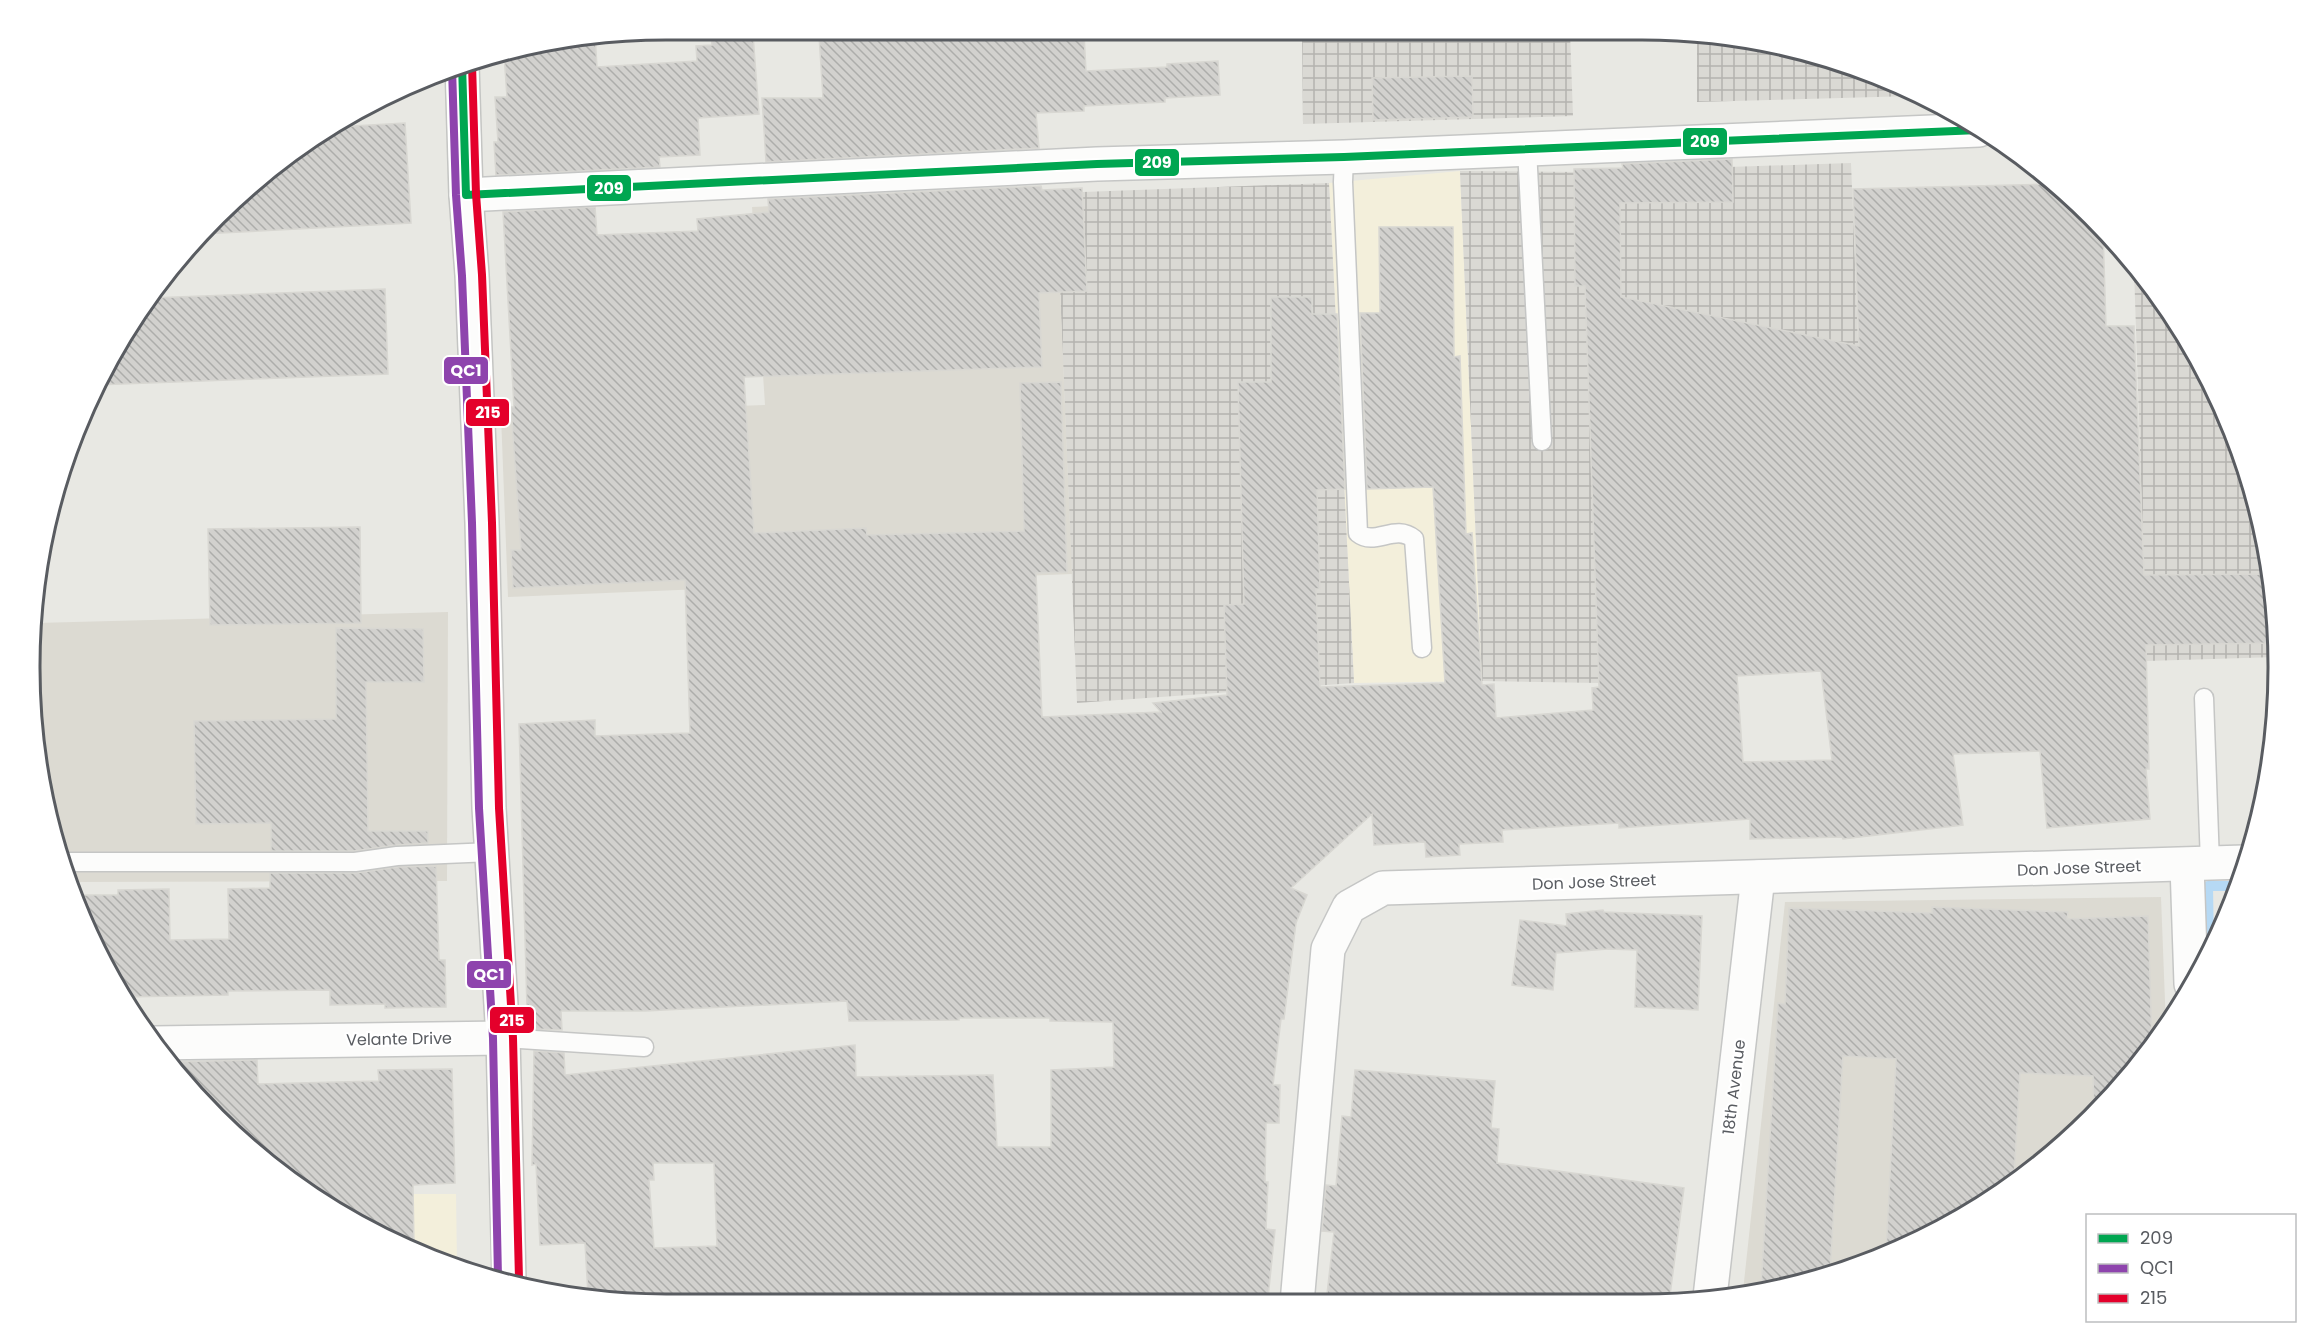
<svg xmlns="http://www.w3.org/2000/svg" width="2308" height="1334" font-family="Poppins,sans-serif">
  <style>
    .commercial { fill: #f3efdb }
    .industrial { fill: url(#industrial-grid) }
    .education { fill: #dcdad2 }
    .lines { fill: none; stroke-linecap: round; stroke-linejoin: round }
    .stream { stroke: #b6d9f4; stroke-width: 10 }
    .building { fill: url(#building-back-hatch); stroke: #d8d7d2; stroke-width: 1.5; fill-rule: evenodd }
    .lane-casing { stroke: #c5c6c5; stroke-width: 21 }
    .street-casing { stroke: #c5c6c5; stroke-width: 36 }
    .secondary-casing { stroke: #c4c5c3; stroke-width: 36 }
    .lane { stroke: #fcfcfb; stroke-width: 18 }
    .street { stroke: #fcfcfb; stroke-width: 33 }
    .secondary { stroke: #fcfcfb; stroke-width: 33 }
    .bus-1-casing { stroke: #fff; stroke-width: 12 }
    .bus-2-casing { stroke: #fff; stroke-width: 12 }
    .bus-3-casing { stroke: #fff; stroke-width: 12 }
    .bus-1 { stroke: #00a651; stroke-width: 8 }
    .bus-2 { stroke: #8e44ad; stroke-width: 8 }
    .bus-3 { stroke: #e4002b; stroke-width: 8 }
    .labels { text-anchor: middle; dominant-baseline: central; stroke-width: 4.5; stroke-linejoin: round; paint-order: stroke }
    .street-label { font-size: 16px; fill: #595c61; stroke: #fff }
    .rim { fill: none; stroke: #595c61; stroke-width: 3 }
    .line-badge { stroke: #fff; stroke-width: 2 }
    .badge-label { font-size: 16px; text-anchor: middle; font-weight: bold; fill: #fff }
  </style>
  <defs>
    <pattern id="industrial-grid" width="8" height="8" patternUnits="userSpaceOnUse" patternTransform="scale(1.5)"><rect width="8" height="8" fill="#dad9d4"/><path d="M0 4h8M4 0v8" fill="none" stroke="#b4b3af"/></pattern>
    <pattern id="building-back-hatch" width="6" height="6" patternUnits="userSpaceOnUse" patternTransform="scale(1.5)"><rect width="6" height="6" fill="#d2d1ce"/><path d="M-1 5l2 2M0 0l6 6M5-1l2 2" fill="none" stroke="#adadab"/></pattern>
  </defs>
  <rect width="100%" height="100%" fill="#e8e8e3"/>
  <g class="commercial">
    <path d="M1460,171L1482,681L1354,683L1329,183Z"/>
    <path d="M309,1194H456L457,1268L313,1197Z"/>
  </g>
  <g class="industrial">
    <path d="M1570,32L1573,116L1303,124L1302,33Z"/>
    <path d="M1697,34L1845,64L1912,96L1697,102Z"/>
    <path d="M1851,163L1871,669L1599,683L1482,681L1460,171L1581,172Z"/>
    <path d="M1329,183L1354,683L1077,703L1056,193Z"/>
    <path d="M2134,269L2170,313L2229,423L2266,542L2277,657L2147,661Z"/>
  </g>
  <g class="education">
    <path d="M1056,193L1072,574L508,597L501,415L765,405L752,207Z"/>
    <path d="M448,612L447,881L68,882L42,791L30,667L36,623Z"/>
    <path d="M2161,897L2166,1027L2091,1118L1960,1218L1845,1270L1743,1291L1785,902Z"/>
  </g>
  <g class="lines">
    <path class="stream" d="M2209,948L2208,886H2237"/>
  </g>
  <g class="building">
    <path d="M867,34V37L901,34H1084L1086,71L1167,67V64L1218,61L1220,95L1165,98V102L1084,106V111L1036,113L1039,148L766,162L762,98H823L819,35Z"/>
    <path d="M595,35L597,67L697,61L696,46L712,45L711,35H753L759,114L698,118L700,155L659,157L660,167L496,175L494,142H498L495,97H507L504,54L584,36Z"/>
    <path d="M1472,76L1473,117L1373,120L1372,78Z"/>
    <path d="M405,123L411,223L202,234L216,217L279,161L335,127Z"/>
    <path d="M1732,159L1733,202L1620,203L1621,297L1859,346L1853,189L2052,184L2091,216L2103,231L2106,326H2134L2144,575L2269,574L2276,643L2146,645L2149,769H2146L2150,819L2047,828L2040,751L1953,754L1963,825L1843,839L1842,837L1750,839V819L1619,828V823L1502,830L1503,842L1459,844L1460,855L1426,857L1425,842L1374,845L1372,814L1291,888L1307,895L1296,923L1284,1019H1281L1273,1085H1280L1279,1123H1266L1265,1182H1268L1266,1229L1275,1230L1268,1298L1240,1295V1303H1206L1140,1297L1139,1303H625L588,1295L585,1243L540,1245L536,1164L532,1165L534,1051L564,1053L565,1075L855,1045L856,1077L993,1075L997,1147H1051V1070L1114,1067L1113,1022L1050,1021V1018H959V1020L849,1021L847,1001L645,1011H561L562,1030L534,1029L535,1008H527L519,724L595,720V736L690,733L685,580L513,588L511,550H521L511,407H514L503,212L595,207L597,235L698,231L697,219L769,212L768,199L1041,186L1042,190L1082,188L1087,291L1039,293L1042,367L744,377L754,533L866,528L867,535L1024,531L1020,383L1061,382L1067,572L1036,573L1042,717L1161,712L1153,703L1227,695L1224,605L1244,604L1238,382H1271V297H1312V314H1337L1345,489L1317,490L1320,589H1316L1320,687L1445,683L1433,487L1367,489L1360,313H1380L1379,227H1453L1454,357L1460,356L1466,534L1472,533L1482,685L1494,684L1496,718L1593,710L1592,688L1599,687L1585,286H1575L1574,169L1623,168L1622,164ZM1821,671L1832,760L1743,762L1737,676ZM653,1163H714L717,1246L654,1248L649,1180H654Z"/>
    <path d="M385,289L388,374L96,385L138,313L150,298Z"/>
    <path d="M360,527L361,623L210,625L208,529Z"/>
    <path d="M336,628L423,629L424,682H366L368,831H428V843L396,845L354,851H271V823L196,824L194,721L336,719Z"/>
    <path d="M436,866L439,960H445L446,1007L385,1008V1004L330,1005V990L228,991V995L123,997L115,985L75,895H118V890L169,889L170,940L229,939L228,889L270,888V873H355L398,867Z"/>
    <path d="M1932,907L2068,912L2067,919L2148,916L2152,1043L2094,1114L2093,1076L2020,1073L2014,1177L1960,1218L1886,1252L1896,1059L1843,1056L1830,1273L1761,1287L1778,1003L1785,1004L1789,908L1932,913Z"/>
    <path d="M1603,910L1604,912L1702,916L1698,1010L1635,1007L1637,950L1608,949L1556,953L1553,990L1512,985L1520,920L1567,926L1566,914Z"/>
    <path d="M257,1060L258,1084L379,1081L378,1070L452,1069L455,1183L413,1185L414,1247L313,1197L247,1146L168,1062Z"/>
    <path d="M1355,1070L1495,1081L1491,1128L1499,1129L1497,1163L1684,1188L1669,1303H1326L1334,1232L1322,1231L1326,1185L1336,1186L1342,1116L1351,1117Z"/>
  </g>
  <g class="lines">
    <g class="lane-casing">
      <g id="lane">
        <path d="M1527,149L1542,441"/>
        <path d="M1344,157L1343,182L1358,533C1375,547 1395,523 1414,539L1422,648"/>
        <path d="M2204,698L2210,863"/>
        <path d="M61,862H355L397,856L492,852"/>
        <path d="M503,1038L644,1047"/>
      </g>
    </g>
    <g class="street-casing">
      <g id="street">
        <path d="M466,195L1097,164L1344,157L1979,130"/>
        <path d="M2187,865L2191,984"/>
        <path d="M154,1043L503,1038"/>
        <path d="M1710,1297L1758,877"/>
        <path d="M1297,1303L1328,949L1349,907L1383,888L2244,862"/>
      </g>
    </g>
    <g class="secondary-casing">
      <path id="secondary" d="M462,64L466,195L472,275L482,523L489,808L503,1038L509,1279"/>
    </g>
    <use href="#lane" class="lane"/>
    <use href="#street" class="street"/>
    <use href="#secondary" class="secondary"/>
    <g class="bus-1-casing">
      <path id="bus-1" d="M462,64L466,195L1097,164L1344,157L1979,130"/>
    </g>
    <g class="bus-2-casing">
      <path id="bus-2" d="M452,68L456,195L462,276L472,523L479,808L493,1038L498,1277"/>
    </g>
    <g class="bus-3-casing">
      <path id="bus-3" d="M472,64L476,194L482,275L492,523L499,808L513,1038L519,1279"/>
    </g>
    <use href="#bus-1" class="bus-1"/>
    <use href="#bus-2" class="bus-2"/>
    <use href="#bus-3" class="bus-3"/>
  </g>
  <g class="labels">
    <g class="street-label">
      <text transform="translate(2079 868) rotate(-2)">Don Jose Street</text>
      <text transform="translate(1594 882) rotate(-2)">Don Jose Street</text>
      <text transform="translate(399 1039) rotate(-1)">Velante Drive</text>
      <text transform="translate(1734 1087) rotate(-83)">18th Avenue</text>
    </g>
  </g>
  <path d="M0 0H2308V1334H0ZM666 40H1642A626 626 0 0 1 2268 666V668A626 626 0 0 1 1642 1294H666A626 626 0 0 1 40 668V666A626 626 0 0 1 666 40Z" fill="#fff" fill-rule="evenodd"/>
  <path class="rim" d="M666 40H1642A626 626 0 0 1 2268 666V668A626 626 0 0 1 1642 1294H666A626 626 0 0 1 40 668V666A626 626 0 0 1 666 40Z"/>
  <g class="line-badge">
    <rect x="1682" y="127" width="46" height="29" rx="6" fill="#00a651"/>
    <rect x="1134" y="148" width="46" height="29" rx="6" fill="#00a651"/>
    <rect x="586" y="174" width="46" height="28" rx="6" fill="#00a651"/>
    <rect x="443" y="356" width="46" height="29" rx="6" fill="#8e44ad"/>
    <rect x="465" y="398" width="45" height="29" rx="6" fill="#e4002b"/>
    <rect x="466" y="960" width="46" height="29" rx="6" fill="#8e44ad"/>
    <rect x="489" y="1006" width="46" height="28" rx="6" fill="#e4002b"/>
  </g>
  <g class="badge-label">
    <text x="1705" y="147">209</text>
    <text x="1157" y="168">209</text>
    <text x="609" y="194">209</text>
    <text x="466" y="376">QC1</text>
    <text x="488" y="418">215</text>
    <text x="489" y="980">QC1</text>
    <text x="512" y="1026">215</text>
  </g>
  <rect x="2086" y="1214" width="210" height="108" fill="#ffffff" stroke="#bdbec0" stroke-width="1.5"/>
  <rect x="2098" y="1234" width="30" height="9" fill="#00a651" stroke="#bdbec0" stroke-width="1.5"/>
  <text x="2140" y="1244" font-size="18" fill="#595c61">209</text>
  <rect x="2098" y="1264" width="30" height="9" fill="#8e44ad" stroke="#bdbec0" stroke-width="1.5"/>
  <text x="2140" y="1274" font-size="18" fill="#595c61">QC1</text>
  <rect x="2098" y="1294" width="30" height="9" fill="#e4002b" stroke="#bdbec0" stroke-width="1.5"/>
  <text x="2140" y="1304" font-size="18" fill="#595c61">215</text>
</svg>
